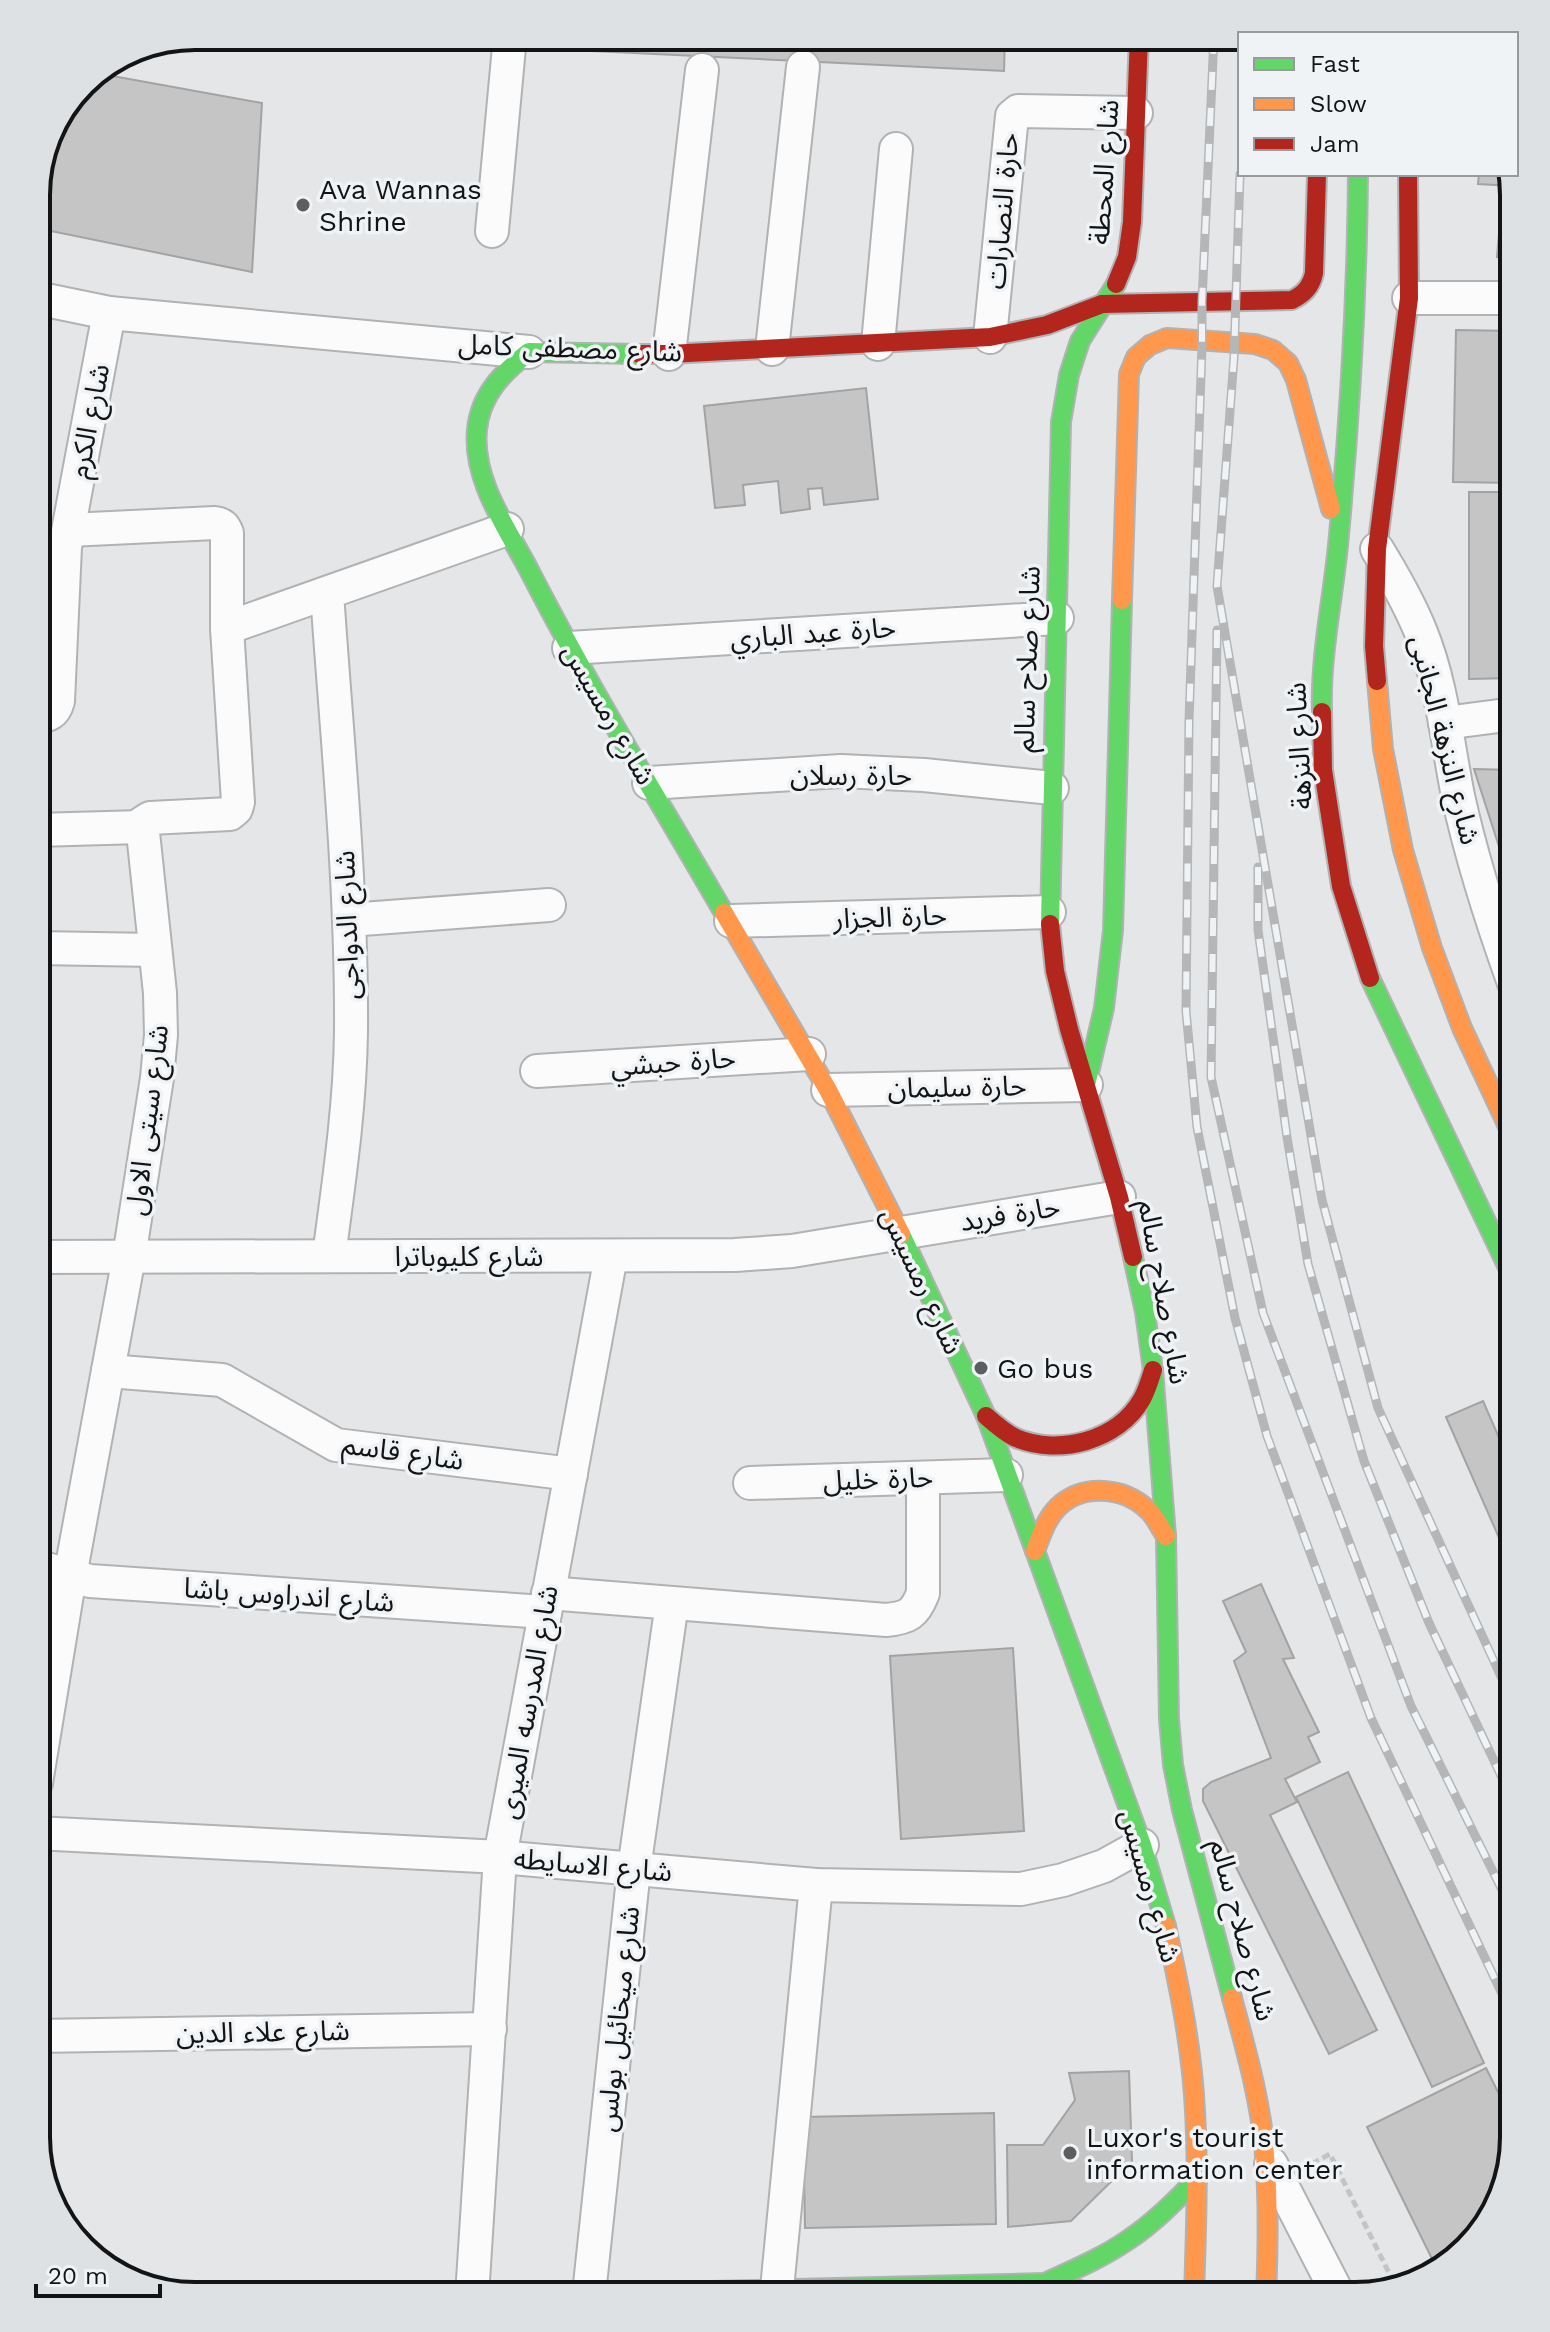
<svg xmlns="http://www.w3.org/2000/svg" width="1550" height="2332" font-family="'Work Sans','Noto Sans Arabic',sans-serif">
  <style>
    .building { fill: #c5c5c6; stroke: #a3a3a4; stroke-width: 2 }
    .lines { fill: none; stroke-linecap: round; stroke-linejoin: round }
    .street-casing { stroke: #b1b2b3; stroke-width: 36 }
    .fast-casing { stroke: #b1b2b3; stroke-width: 22 }
    .slow-casing { stroke: #b1b2b3; stroke-width: 22 }
    .jam-casing { stroke: #b1b2b3; stroke-width: 22 }
    .path { stroke: #c4c4c5; stroke-width: 5; stroke-dasharray: 8 4; stroke-linecap: butt }
    .street { stroke: #fbfbfc; stroke-width: 32 }
    .fast { stroke: #63d668; stroke-width: 18 }
    .slow { stroke: #ff974d; stroke-width: 18 }
    .jam { stroke: #b3261e; stroke-width: 18 }
    .rail-casing { stroke: #b5b6b7; stroke-width: 9 }
    .rail { stroke: #f0f3f6; stroke-width: 6; stroke-dasharray: 18; stroke-linecap: butt }
    .poi-dot { fill: #5c5e5f; stroke: #f0f3f6; stroke-width: 3 }
    .labels { text-anchor: middle; dominant-baseline: central; stroke-width: 7; stroke-linejoin: round; paint-order: stroke }
    .street-label { font-size: 28px; fill: #131415; stroke: #f0f3f6 }
    .poi-label { font-size: 28px; fill: #131415; stroke: #f0f3f6; text-anchor: start }
    .rim { fill: none; stroke: #131415; stroke-width: 4 }
  </style>
  <rect width="100%" height="100%" fill="#e4e6e8"/>
  <g class="building">
    <path d="M512,36H1005L1004,71L510,47Z"/>
    <path d="M96,73L262,103L252,272L36,228V185L48,134L83,82Z"/>
    <path d="M1479,174H1508L1512,186L1478,184Z"/>
    <path d="M1503,186H1512L1514,195V258L1497,257Z"/>
    <path d="M1456,330L1514,331V483L1453,482Z"/>
    <path d="M866,388L878,499L824,505L822,488L808,489L810,509L781,513L778,481L743,485L745,505L715,508L704,406Z"/>
    <path d="M1469,492H1514V678L1469,679Z"/>
    <path d="M1474,769L1514,770V893Z"/>
    <path d="M1483,1401L1514,1472V1572L1446,1417Z"/>
    <path d="M1261,1584L1294,1658L1283,1659L1319,1732L1308,1737L1320,1762L1285,1779L1297,1802L1270,1815L1377,2030L1329,2054L1203,1801V1789L1211,1782L1271,1758L1234,1661L1246,1652L1223,1601Z"/>
    <path d="M1013,1648L1024,1831L901,1839L890,1656Z"/>
    <path d="M1348,1772L1484,2063L1432,2087L1296,1797Z"/>
    <path d="M1486,2068L1514,2124V2137L1492,2217L1438,2271L1367,2127Z"/>
    <path d="M1129,2071L1132,2161L1071,2221L1008,2227L1007,2145H1043L1075,2100L1069,2073Z"/>
    <path d="M994,2113L996,2224L805,2228L803,2117Z"/>
  </g>
  <g class="lines">
    <g class="street-casing">
      <g id="street">
        <path d="M492,231L510,36"/>
        <path d="M36,298L109,313L529,352"/>
        <path d="M1409,298H1514"/>
        <path d="M990,337L1012,116L1018,111L1136,113"/>
        <path d="M878,344L896,149"/>
        <path d="M772,349L803,67"/>
        <path d="M669,354L702,70"/>
        <path d="M1377,549C1393,575 1408,601 1420,630C1442,683 1447,741 1458,796C1472,860 1492,922 1514,983"/>
        <path d="M327,593C337,739 352,885 351,1032C350,1107 339,1181 329,1256"/>
        <path d="M227,628L507,529"/>
        <path d="M569,648L1057,618"/>
        <path d="M36,717C49,716 55,713 58,701L65,547L109,313"/>
        <path d="M1445,723L1514,714"/>
        <path d="M649,783L841,771L924,775L1052,788"/>
        <path d="M36,830L142,827"/>
        <path d="M349,920L549,905"/>
        <path d="M731,921L1049,912"/>
        <path d="M36,948L155,950"/>
        <path d="M537,1071L809,1054"/>
        <path d="M828,1090L1086,1085"/>
        <path d="M36,1257L735,1255L792,1251L1119,1197"/>
        <path d="M108,1371L222,1380L336,1445L571,1474"/>
        <path d="M750,1483L1006,1475"/>
        <path d="M36,1566L90,1581L545,1612"/>
        <path d="M548,1593L886,1620C908,1618 915,1614 923,1593V1478"/>
        <path d="M36,1783L70,1576L129,1257L157,1078L161,1035L160,993L142,823L150,818L230,814L236,809L238,802L227,628V533C224,526 222,524 215,523L69,530"/>
        <path d="M36,1833L500,1857L816,1885L1021,1889L1063,1880L1104,1866L1142,1845"/>
        <path d="M36,2036L490,2029"/>
        <path d="M1271,2164L1339,2296"/>
        <path d="M777,2289L816,1885"/>
        <path d="M589,2294L634,1869L672,1603"/>
        <path d="M472,2296L500,1857L611,1256"/>
      </g>
    </g>
    <g class="fast-casing">
      <g id="fast">
        <path d="M639,354L529,352C503,372 480,395 477,430C472,480 507,528 529,570C589,687 658,799 724,913"/>
        <path d="M1322,712C1320,653 1334,595 1339,535C1350,415 1357,295 1358,174"/>
        <path d="M1050,924L1061,422L1069,375L1080,341L1116,284"/>
        <path d="M1370,978L1514,1280"/>
        <path d="M1086,1085L1104,1008L1113,930L1122,600"/>
        <path d="M901,1234L986,1416L1142,1845L1166,1926"/>
        <path d="M1133,1257L1145,1312L1153,1370L1166,1536L1169,1719L1173,1765L1182,1810L1232,1998"/>
        <path d="M1045,2283C1073,2270 1102,2258 1128,2240C1154,2223 1176,2200 1198,2178"/>
        <path d="M494,2296L1045,2283L1109,2296"/>
      </g>
    </g>
    <g class="slow-casing">
      <g id="slow">
        <path d="M1122,600L1129,374L1136,357L1150,345L1167,338L1255,344L1273,350L1288,363L1296,380L1331,509"/>
        <path d="M1377,681L1383,749L1403,850L1432,948L1462,1028L1514,1139"/>
        <path d="M724,913L828,1090L901,1234"/>
        <path d="M1035,1551C1041,1535 1046,1519 1058,1507C1083,1483 1124,1487 1148,1510C1156,1517 1160,1528 1166,1536"/>
        <path d="M1166,1926C1178,1982 1190,2038 1194,2095C1199,2162 1196,2229 1194,2296"/>
        <path d="M1232,1998C1246,2050 1261,2102 1265,2155C1269,2202 1268,2249 1266,2296"/>
      </g>
    </g>
    <g class="jam-casing">
      <g id="jam">
        <path d="M1116,284L1127,257L1132,222L1139,36"/>
        <path d="M1102,304L1292,300C1304,294 1311,287 1314,273L1317,174"/>
        <path d="M639,354H669L990,337L1047,325L1102,304"/>
        <path d="M1377,681L1374,646L1377,549L1409,298L1408,174"/>
        <path d="M1322,712L1323,770L1341,886L1370,978"/>
        <path d="M1050,924L1055,971L1069,1029L1119,1197L1133,1257"/>
        <path d="M986,1416C995,1424 1005,1433 1016,1438C1059,1456 1118,1441 1142,1399C1147,1390 1150,1380 1153,1370"/>
      </g>
    </g>
    <g class="path">
      <path d="M1312,2164L1330,2154L1395,2285"/>
      <path d="M1397,2285L1452,2257"/>
    </g>
    <use href="#street" class="street"/>
    <use href="#fast" class="fast"/>
    <use href="#slow" class="slow"/>
    <use href="#jam" class="jam"/>
    <g class="rail-casing">
      <g id="rail">
        <path d="M1214,36L1202,302V346L1189,721L1186,1011L1197,1127L1235,1318L1267,1436L1371,1718L1514,2019"/>
        <path d="M1240,174L1234,357L1217,586L1322,1200L1378,1408L1514,1705"/>
        <path d="M1217,630L1211,1077L1263,1313L1411,1706L1514,1914"/>
        <path d="M1258,867V930L1287,1137L1308,1264L1364,1461L1429,1623L1514,1803"/>
      </g>
    </g>
    <use href="#rail" class="rail"/>
  </g>
  <g class="poi-dot">
    <circle cx="303" cy="205" r="8"/>
    <circle cx="981" cy="1368" r="8"/>
    <circle cx="1070" cy="2153" r="8"/>
  </g>
  <g class="labels">
    <g class="street-label">
      <text transform="translate(1104 172) rotate(-86)">شارع المحطة</text>
      <text transform="translate(1002 211) rotate(-85)">حارة النصارات</text>
      <text transform="translate(570 348) rotate(2)">شارع مصطفى كامل</text>
      <text transform="translate(89 421) rotate(-79)">شارع الكرم</text>
      <text transform="translate(813 633) rotate(-4)">حارة عبد الباري</text>
      <text transform="translate(1027 659) rotate(-88)">شارع صلاح سالم</text>
      <text transform="translate(609 714) rotate(60)">شارع رمسيس</text>
      <text transform="translate(1445 740) rotate(76)">شارع النزهة الجانبى</text>
      <text transform="translate(1299 746) rotate(-93)">شارع النزهة</text>
      <text x="851" y="775">حارة رسلان</text>
      <text transform="translate(890 917) rotate(-2)">حارة الجزار</text>
      <text transform="translate(347 925) rotate(-92)">شارع الدواجى</text>
      <text transform="translate(673 1062) rotate(-4)">حارة حبشي</text>
      <text transform="translate(957 1087) rotate(-1)">حارة سليمان</text>
      <text transform="translate(147 1120) rotate(-83)">شارع سيتى الاول</text>
      <text transform="translate(1010 1214) rotate(-9)">حارة فريد</text>
      <text x="469" y="1256">شارع كليوباترا</text>
      <text transform="translate(922 1281) rotate(65)">شارع رمسيس</text>
      <text transform="translate(1164 1292) rotate(80)">شارع صلاح سالم</text>
      <text transform="translate(403 1452) rotate(8)">شارع قاسم</text>
      <text transform="translate(878 1479) rotate(-2)">حارة خليل</text>
      <text transform="translate(289 1595) rotate(4)">شارع اندراوس باشا</text>
      <text transform="translate(528 1702) rotate(-80)">شارع المدرسه الميرى</text>
      <text transform="translate(593 1865) rotate(5)">شارع الاسايطه</text>
      <text transform="translate(1150 1886) rotate(74)">شارع رمسيس</text>
      <text transform="translate(1243 1930) rotate(75)">شارع صلاح سالم</text>
      <text transform="translate(618 2019) rotate(-84)">شارع ميخائيل بولس</text>
      <text transform="translate(263 2032) rotate(-1)">شارع علاء الدين</text>
    </g>
    <g class="poi-label">
      <text x="319" y="189">Ava Wannas<tspan x="319" dy="32">Shrine</tspan></text>
      <text x="997" y="1368">Go bus</text>
      <text x="1086" y="2137">Luxor's tourist<tspan x="1086" dy="32">information center</tspan></text>
    </g>
  </g>
  <path d="M0 0H1550V2332H0ZM195 50H1355A145 145 0 0 1 1500 195V2137A145 145 0 0 1 1355 2282H195A145 145 0 0 1 50 2137V195A145 145 0 0 1 195 50Z" fill="#dee1e4" fill-rule="evenodd"/>
  <path class="rim" d="M195 50H1355A145 145 0 0 1 1500 195V2137A145 145 0 0 1 1355 2282H195A145 145 0 0 1 50 2137V195A145 145 0 0 1 195 50Z"/>
  <rect x="1238" y="32" width="280" height="144" fill="#f0f3f6" stroke="#989a9c" stroke-width="2"/>
  <rect x="1254" y="58" width="40" height="12" fill="#63d668" stroke="#989a9c" stroke-width="2"/>
  <text x="1310" y="72" font-size="24" fill="#131415">Fast</text>
  <rect x="1254" y="98" width="40" height="12" fill="#ff974d" stroke="#989a9c" stroke-width="2"/>
  <text x="1310" y="112" font-size="24" fill="#131415">Slow</text>
  <rect x="1254" y="138" width="40" height="12" fill="#b3261e" stroke="#989a9c" stroke-width="2"/>
  <text x="1310" y="152" font-size="24" fill="#131415">Jam</text>
  <path d="M36 2284v12h124v-12" fill="none" stroke="#131415" stroke-width="4"/>
  <text x="48" y="2284" font-size="24" fill="#131415" stroke="#f0f3f6" stroke-width="6" paint-order="stroke">20 m</text>
</svg>
